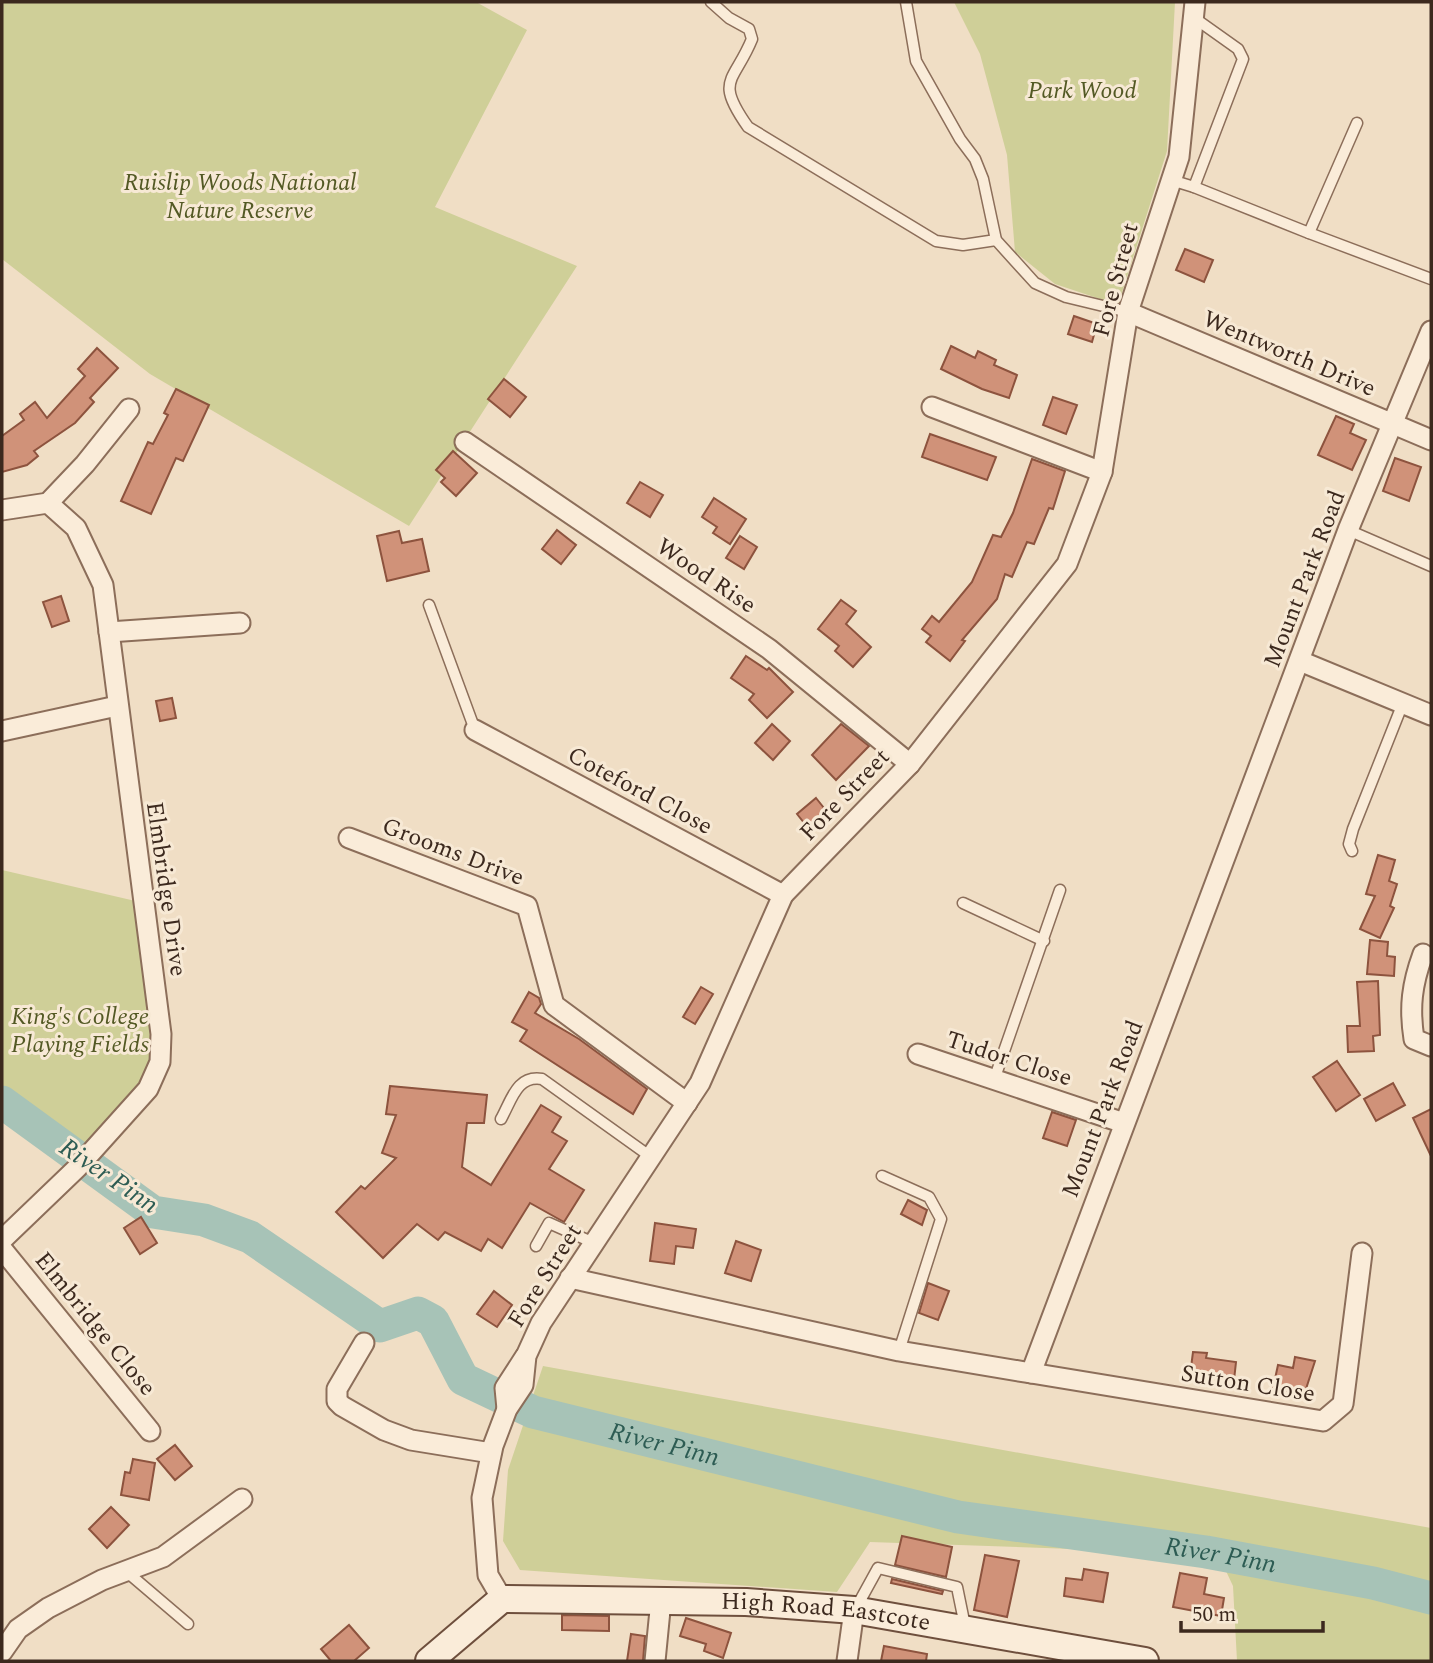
<svg xmlns="http://www.w3.org/2000/svg" width="1433" height="1663" font-family="Spectral,serif">
  <style>
    .green { fill: #cfcf98 }
    .lines { fill: none; stroke-linecap: round; stroke-linejoin: round }
    .river { stroke: #a7c3b7; stroke-width: 33 }
    .building { fill: #d09279; stroke: #8d533e; stroke-width: 2 }
    .lane-casing { stroke: #8c6e5a; stroke-width: 13 }
    .street-casing { stroke: #8c6e5a; stroke-width: 23 }
    .secondary-casing { stroke: #6e4f3d; stroke-width: 30 }
    .lane { stroke: #faecd9; stroke-width: 10 }
    .street { stroke: #faecd9; stroke-width: 19 }
    .secondary { stroke: #faecd9; stroke-width: 26 }
    .labels { text-anchor: middle; dominant-baseline: central; stroke-width: 6; stroke-linejoin: round; paint-order: stroke }
    .park-label { font-size: 24px; font-style: italic; fill: #535924; stroke: #f7e9d5 }
    .street-label { font-size: 24px; fill: #3c291e; stroke: #f7e9d5 }
    .water-label { font-size: 26px; font-style: italic; fill: #2d5c53; stroke: #f7e9d5 }
  </style>
  <rect width="100%" height="100%" fill="#f0dec5"/>
  <g class="green">
    <path d="M2,2H476L527,30L435,207L577,266L409,526L150,374L2,259Z"/>
    <path d="M954,2H1175L1167,151L1118,305L1055,284L1015,252L1007,155L980,54Z"/>
    <path d="M2,870L144,903L160,1062L91,1153L2,1085Z"/>
    <path d="M543,1366L1431,1528V1661H1237L1233,1586L1218,1554L870,1542L837,1592L520,1570L503,1541L508,1470Z"/>
  </g>
  <g class="lines">
    <path class="river" id="s1" d="M2,1102L153,1212L204,1220L250,1237L380,1326L418,1313L433,1321L463,1379L533,1412L958,1517L1206,1552L1373,1583L1431,1598"/>
  </g>
  <g class="building">
    <path d="M1185,249L1213,260L1204,282L1176,270Z"/>
    <path d="M1074,316L1097,324L1092,342L1068,334Z"/>
    <path d="M951,346L975,358L978,351L996,360L994,365L1017,375L1009,398L982,389L941,369Z"/>
    <path d="M97,348L118,368L90,398L94,402L75,423L34,451L38,456L27,465L2,472V436L24,420L20,414L35,402L47,418L85,376L78,369Z"/>
    <path d="M504,379L526,397L510,417L488,399Z"/>
    <path d="M176,389L209,405L183,461L176,458L151,514L121,501L148,442L153,444L168,415L164,413Z"/>
    <path d="M1053,397L1077,405L1066,434L1043,425Z"/>
    <path d="M1336,416L1354,424L1350,433L1366,440L1352,470L1318,455Z"/>
    <path d="M930,434L996,457L987,480L922,457Z"/>
    <path d="M453,451L477,473L456,496L441,482L445,478L436,470Z"/>
    <path d="M1395,458L1421,467L1409,501L1383,491Z"/>
    <path d="M1032,459L1065,471L1053,509L1049,508L1034,544L1027,542L1012,577L1005,574L997,599L962,640L965,641L950,661L926,642L931,636L922,629L932,616L939,622L972,582L993,535L1001,537L1013,513Z"/>
    <path d="M640,482L663,495L650,517L627,503Z"/>
    <path d="M714,498L746,519L730,544L713,533L717,527L702,517Z"/>
    <path d="M557,530L576,545L561,564L542,549Z"/>
    <path d="M399,531L402,543L422,539L429,571L387,581L377,536Z"/>
    <path d="M740,536L757,547L744,569L726,558Z"/>
    <path d="M61,596L69,621L52,627L43,602Z"/>
    <path d="M841,600L856,611L846,624L871,647L853,667L835,651L839,646L818,629Z"/>
    <path d="M746,656L767,670L769,668L793,692L767,718L749,700L754,694L731,678Z"/>
    <path d="M172,698L176,718L160,721L156,701Z"/>
    <path d="M772,724L790,741L773,760L755,743Z"/>
    <path d="M841,724L869,746L836,780L812,755Z"/>
    <path d="M816,798L828,813L809,829L797,814Z"/>
    <path d="M1378,855L1395,860L1389,881L1397,884L1390,906L1394,908L1380,938L1360,929L1375,896L1366,894Z"/>
    <path d="M1370,940L1388,942L1387,956L1395,957L1394,976L1367,974Z"/>
    <path d="M1378,981L1380,1035L1373,1036L1374,1051L1348,1052L1347,1026H1360L1357,982Z"/>
    <path d="M701,987L713,994L695,1024L683,1017Z"/>
    <path d="M529,992L539,998L541,1004L535,1013L579,1039L647,1089L633,1114L520,1041L527,1030L512,1022Z"/>
    <path d="M1337,1061L1360,1095L1336,1111L1313,1077Z"/>
    <path d="M1393,1083L1405,1105L1376,1121L1364,1099Z"/>
    <path d="M390,1086L487,1095L484,1123H467L462,1167L491,1185L541,1105L561,1117L552,1132L567,1141L549,1169L584,1190L564,1222L530,1203L502,1248L488,1239L481,1251L445,1232L438,1240L417,1224L383,1258L336,1212L361,1186L365,1189L396,1158L382,1153L396,1115L386,1114Z"/>
    <path d="M1431,1109V1156L1413,1118Z"/>
    <path d="M1052,1112L1076,1120L1067,1146L1043,1138Z"/>
    <path d="M908,1200L927,1210L922,1225L901,1214Z"/>
    <path d="M141,1217L157,1243L140,1254L124,1228Z"/>
    <path d="M655,1223L696,1229L693,1248L676,1246L674,1264L650,1261Z"/>
    <path d="M736,1241L761,1250L751,1281L725,1273Z"/>
    <path d="M928,1283L949,1291L938,1320L919,1313Z"/>
    <path d="M494,1291L512,1305L497,1327L477,1314Z"/>
    <path d="M1193,1352L1207,1353L1206,1358L1236,1362L1234,1380L1190,1375Z"/>
    <path d="M1295,1357L1315,1361L1304,1395L1273,1388L1278,1365L1293,1368Z"/>
    <path d="M175,1445L192,1466L175,1480L157,1459Z"/>
    <path d="M133,1459L155,1463L149,1500L121,1495L125,1472L130,1473Z"/>
    <path d="M111,1507L129,1525L107,1548L89,1529Z"/>
    <path d="M902,1536L952,1547L946,1577L895,1565Z"/>
    <path d="M985,1555L1019,1561L1007,1617L974,1610Z"/>
    <path d="M1084,1569L1108,1573L1103,1602L1064,1596L1066,1578L1082,1580Z"/>
    <path d="M1180,1573L1207,1578L1204,1594L1224,1598L1221,1616L1173,1607Z"/>
    <path d="M892,1579L943,1591L942,1594L891,1583Z"/>
    <path d="M562,1615L609,1616V1631L562,1630Z"/>
    <path d="M686,1618L731,1633L723,1658L704,1651L706,1644L680,1636Z"/>
    <path d="M349,1625L369,1648L354,1661H331L321,1649Z"/>
    <path d="M631,1634L645,1636L643,1661H627Z"/>
    <path d="M884,1646L927,1654L926,1661H881Z"/>
  </g>
  <g class="lines">
    <g class="lane-casing">
      <g id="lane">
        <path d="M711,2L729,18L749,29L752,39C734,83 714,79 748,127L936,241L963,245L996,240"/>
        <path d="M906,2L916,61L960,139L975,159L983,179L996,240L1035,283L1066,297L1128,312"/>
        <path d="M1357,123L1309,233L1431,279"/>
        <path d="M1171,180L1194,187L1243,59L1238,49L1193,17"/>
        <path d="M1194,187L1309,233"/>
        <path d="M1348,530L1431,566"/>
        <path d="M429,605L475,730"/>
        <path d="M1352,851L1349,844L1353,829L1403,703"/>
        <path d="M963,903L1044,941"/>
        <path d="M994,1080L1060,890"/>
        <path d="M501,1119C512,1099 517,1075 542,1079L651,1157"/>
        <path d="M882,1176L929,1197L941,1219L899,1351"/>
        <path d="M536,1246L549,1223L594,1243"/>
        <path d="M127,1572L188,1624"/>
        <path d="M856,1608L878,1568L957,1587L965,1626"/>
      </g>
    </g>
    <g class="street-casing">
      <g id="street">
        <path d="M1128,312L1431,440"/>
        <path d="M932,407L1102,472"/>
        <path d="M465,442L769,649L910,764"/>
        <path d="M2,510L48,503L85,464L129,409"/>
        <path d="M109,632L240,623"/>
        <path d="M1300,661L1431,715"/>
        <path d="M475,730L783,895"/>
        <path d="M2,731L117,706"/>
        <path d="M349,838L527,906L554,1005L687,1103"/>
        <path d="M1423,954C1412,984 1409,1007 1414,1039L1431,1046"/>
        <path d="M918,1054L1124,1123"/>
        <path d="M2,1240L77,1168L148,1089L160,1062L161,1034L103,585L76,528L48,503"/>
        <path d="M2,1249L150,1431"/>
        <path d="M570,1278L899,1351L1031,1373L1348,530L1431,331"/>
        <path d="M364,1343L337,1389V1401L342,1406L384,1430L411,1440L491,1453"/>
        <path d="M1031,1373L1323,1421L1343,1404L1362,1253"/>
        <path d="M507,1409L505,1388L525,1357"/>
        <path d="M502,1599L488,1575L482,1498L493,1446L507,1409L523,1385L526,1356L541,1323L700,1083L783,895L910,764L1067,564L1102,472L1128,312L1179,157L1195,2"/>
        <path d="M2,1652L18,1629L48,1608L102,1580L163,1557L242,1499"/>
        <path d="M655,1661L661,1600"/>
        <path d="M847,1661L854,1610"/>
      </g>
    </g>
    <g class="secondary-casing">
      <g id="secondary">
        <path id="s2" d="M429,1661L502,1599L746,1602L854,1610L1145,1661"/>
      </g>
    </g>
    <use href="#lane" class="lane"/>
    <use href="#street" class="street"/>
    <use href="#secondary" class="secondary"/>
  </g>
  <g class="labels">
    <g class="park-label">
      <text x="1082" y="91">Park Wood</text>
      <text x="240" y="183">Ruislip Woods National<tspan x="240" dy="28">Nature Reserve</tspan></text>
      <text x="80" y="1017">King's College<tspan x="80" dy="28">Playing Fields</tspan></text>
    </g>
    <g class="street-label">
      <text transform="translate(1116 280) rotate(-75)">Fore Street</text>
      <text transform="translate(1289 354) rotate(23)">Wentworth Drive</text>
      <text transform="translate(706 576) rotate(34)">Wood Rise</text>
      <text transform="translate(1305 579) rotate(-69)">Mount Park Road</text>
      <text transform="translate(640 791) rotate(28)">Coteford Close</text>
      <text transform="translate(845 795) rotate(-46)">Fore Street</text>
      <text transform="translate(453 852) rotate(21)">Grooms Drive</text>
      <text transform="translate(166 889) rotate(82)">Elmbridge Drive</text>
      <text transform="translate(1009 1059) rotate(18)">Tudor Close</text>
      <text transform="translate(1103 1109) rotate(-69)">Mount Park Road</text>
      <text transform="translate(545 1276) rotate(-58)">Fore Street</text>
      <text transform="translate(95 1324) rotate(51)">Elmbridge Close</text>
      <text transform="translate(1248 1384) rotate(9)">Sutton Close</text>
      <text stroke="none"><textPath href="#s2" startOffset="420">High Road Eastcote</textPath></text>
    </g>
    <g class="water-label">
      <text transform="translate(109 1176) rotate(34)">River Pinn</text>
      <text stroke="none"><textPath href="#s1" startOffset="780">River Pinn</textPath></text>
      <text stroke="none"><textPath href="#s1" startOffset="1348">River Pinn</textPath></text>
    </g>
  </g>
  <rect width="1433" height="1663" fill="none" stroke="#3c291e" stroke-width="7"/>
  <path d="M1181 1621v10h142v-10" fill="none" stroke="#3c291e" stroke-width="3.5"/>
  <text x="1192" y="1621" font-size="21" fill="#3c291e" stroke="#f7e9d5" stroke-width="5" paint-order="stroke">50 m</text>
</svg>
